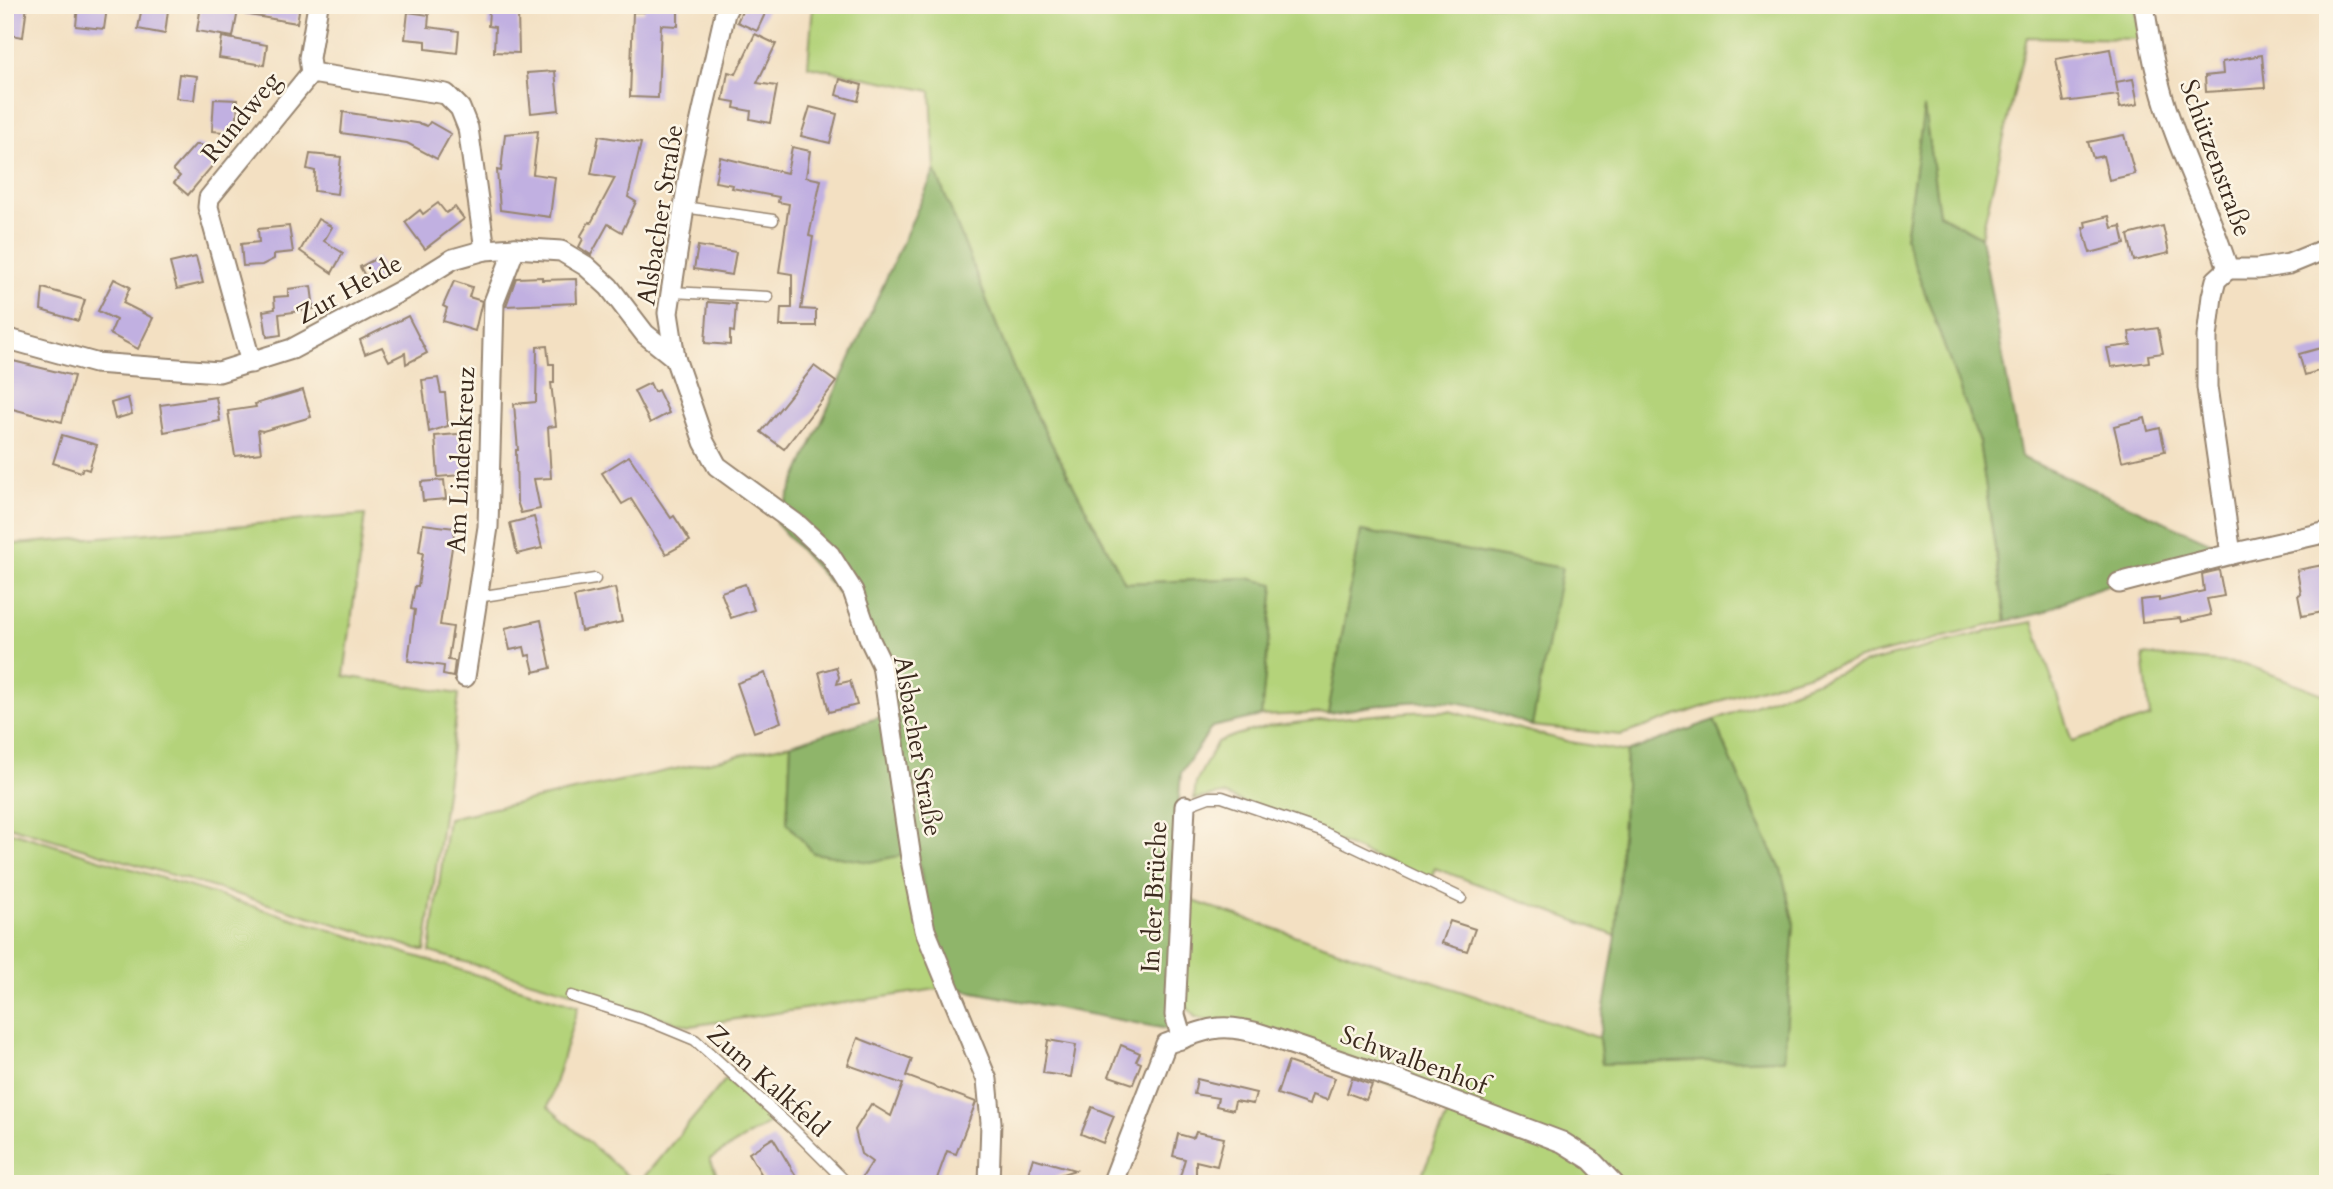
<svg xmlns="http://www.w3.org/2000/svg" width="2333" height="1189" font-family="Cardo,serif">
  <style>
    .green { fill: #b4d37a; stroke: #787e4c; stroke-width: 2 }
    .forest { fill: #8fb56a; stroke: #657044; stroke-width: 2 }
    .building { fill: #c1b0e1 }
    .lines { fill: none; stroke-linecap: round; stroke-linejoin: round }
    .service-casing { stroke: #978570; stroke-width: 13 }
    .minor-casing { stroke: #978570; stroke-width: 23 }
    .service { stroke: #fff; stroke-width: 10 }
    .minor { stroke: #fff; stroke-width: 19 }
    .labels { text-anchor: middle; dominant-baseline: central; stroke-width: 5; stroke-linejoin: round; paint-order: stroke }
    .street-label { font-size: 26px; fill: #3b2a1e; stroke: #fcf5e5 }
  </style>
  <rect width="100%" height="100%" fill="#fcf5e5"/>
  <filter id="ink" filterUnits="userSpaceOnUse"><feTurbulence type="fractalNoise" baseFrequency=".0143" numOctaves="2"/><feDisplacementMap in="SourceGraphic" scale="14" xChannelSelector="R" yChannelSelector="G"/><feConvolveMatrix kernelMatrix="1 2 1 2 8 2 1 2 1" color-interpolation-filters="sRGB"/></filter>
  <filter id="wash" filterUnits="userSpaceOnUse"><feTurbulence type="fractalNoise" baseFrequency=".00686" numOctaves="4" result="noise"/><feDisplacementMap in="SourceGraphic" scale="28" xChannelSelector="R" yChannelSelector="G"/><feGaussianBlur stdDeviation="1.57" result="paint"/><feColorMatrix in="noise" values="0 0 0 0 0 0 0 0 0 0 0 0 0 0 0 0 0 1.4 0 .05"/><feComposite in="paint" operator="in"/></filter>
  <g filter="url(#wash)">
    <rect width="100%" height="100%" fill="#f3e0c2"/>
    <g class="green">
      <path d="M813,5H969L979,7L980,5H2135L2140,39L2027,37L1981,237L1939,214L1924,111L1905,238L1979,442L2006,621L1863,658L1735,696L1621,735L1532,726L1561,568L1361,531L1328,713L1261,716L1274,585L1247,578L1125,583L1019,382L935,170L931,91L808,66Z"/>
      <path d="M365,515L344,676L459,694L425,951L5,825V545Z"/>
      <path d="M2033,622L2072,741L2150,717L2143,655L2245,664L2328,696V1184H1621L1595,1157L1212,1021L1195,1017L1184,1003L1187,899L1599,1038L1602,1064L1784,1058L1794,924L1781,869L1758,822L1714,720L1866,663L2005,627Z"/>
      <path d="M1449,711L1570,742L1627,752L1616,936L1435,868L1432,881L1223,794L1194,799L1196,782L1217,742L1236,735L1269,726L1329,719L1410,712Z"/>
      <path d="M791,744L787,823L908,854L944,988L690,1026L430,952L448,818Z"/>
      <path d="M5,830L578,1006L548,1107L637,1184H5Z"/>
      <path d="M726,1079L774,1120L710,1159L721,1184H638Z"/>
      <path d="M1453,1102L1560,1145L1609,1184H1418Z"/>
    </g>
    <g class="forest">
      <path d="M1924,108L1939,214L1981,237L2021,457L2223,548L2080,594L2042,613L2006,621L1979,442L1905,238Z"/>
      <path d="M935,170L1019,382L1125,583L1247,578L1274,584L1261,716L1212,727L1181,773L1178,809L1172,1030L953,988L930,929L894,713L855,611L776,523Z"/>
      <path d="M1361,531L1562,568L1532,726C1506,716 1481,705 1453,702C1412,698 1369,707 1328,713Z"/>
      <path d="M887,715L908,854L870,862L813,853L787,823L791,744Z"/>
      <path d="M1714,720L1758,822L1781,869L1794,924L1784,1059L1602,1064L1599,1038L1616,936L1627,752Z"/>
    </g>
    <g id="blocks">
      <g class="building">
        <path d="M5,5H27L23,37L5,34Z"/>
        <path d="M78,5L107,8L104,29L76,26Z"/>
        <path d="M201,5H239L233,37L197,31Z"/>
        <path d="M243,5H300L297,23L243,14Z"/>
        <path d="M644,5H678V26L661,25L658,98L630,97L633,12H644Z"/>
        <path d="M745,5H769L757,31L737,22Z"/>
        <path d="M142,6L168,10L165,34L138,29Z"/>
        <path d="M489,11L518,13L519,53L494,52L495,27L488,26Z"/>
        <path d="M408,12L429,15L428,27L459,31L457,53L426,49V41L405,39Z"/>
        <path d="M755,34L776,44L757,83L777,86L770,123L750,119L751,111L734,108L735,102L723,100L728,72L736,74Z"/>
        <path d="M222,37L267,45L264,65L219,58Z"/>
        <path d="M2110,49L2118,93L2116,82L2133,79L2138,104L2120,108L2118,95L2064,102L2056,59Z"/>
        <path d="M2262,55L2265,88L2206,92L2205,76L2223,74L2222,62Z"/>
        <path d="M555,71L559,110L531,113L527,73Z"/>
        <path d="M179,74L197,76L194,100L176,98Z"/>
        <path d="M840,79L862,85L858,101L836,95Z"/>
        <path d="M214,99L238,100L236,133L212,131Z"/>
        <path d="M810,107L837,114L830,143L801,136Z"/>
        <path d="M343,112L422,124L427,126L430,122L451,134L437,159L407,143L341,133Z"/>
        <path d="M538,131L533,174L555,177L550,217L500,210L497,170L501,171L505,134Z"/>
        <path d="M2124,135L2135,174L2109,180L2103,156L2093,158L2088,142Z"/>
        <path d="M599,136L641,143L628,197L636,202L622,232L608,224L591,255L579,247L583,239L580,237L589,222L591,223L615,178L591,174Z"/>
        <path d="M195,145H201L218,159L188,195L174,183L180,176L173,170Z"/>
        <path d="M792,147L810,151L806,177L821,180L809,236L813,237L801,309L816,310V326H780L781,308H792V274L779,272L789,204L778,202L779,197L732,188L733,185L715,182L720,157L787,173Z"/>
        <path d="M310,154L341,157L337,194L314,191L315,171L307,169Z"/>
        <path d="M438,203L446,213L455,207L464,219L425,249L405,222L420,210L423,214Z"/>
        <path d="M2109,216L2112,228L2121,226L2125,244L2090,253L2083,228L2086,227L2085,222Z"/>
        <path d="M318,219L332,227L324,241L343,253L332,273L300,251Z"/>
        <path d="M289,226L293,252L274,254V259L262,265L243,266L241,244L259,242L258,229Z"/>
        <path d="M2163,226L2169,253L2134,261L2128,235Z"/>
        <path d="M698,246L736,252L732,275L694,269Z"/>
        <path d="M196,257L203,283L177,289L170,263Z"/>
        <path d="M377,258L385,274L369,283L360,267Z"/>
        <path d="M542,277V280L576,279L577,303L506,306L516,278Z"/>
        <path d="M114,279L130,287L123,303L153,318L138,349L110,334L116,320L98,311Z"/>
        <path d="M454,281L472,287L469,297L482,301L475,331L443,321L447,308L443,306Z"/>
        <path d="M311,286L314,309L279,314L281,335L267,337L263,311L275,309L274,297L288,296V289Z"/>
        <path d="M43,288L85,300L78,321L41,310Z"/>
        <path d="M708,302L736,304L734,332L730,331V345L705,343Z"/>
        <path d="M408,316L427,353L406,364L405,353L389,361L382,347L365,354L360,340Z"/>
        <path d="M2158,328L2163,353L2148,355L2149,362L2111,367L2107,348L2131,345L2129,332Z"/>
        <path d="M547,346L549,364H554V383H551L556,426L548,427L551,478L534,479L540,509L521,513L517,501L516,450H518L514,404L536,402L537,347Z"/>
        <path d="M2328,346V368L2305,375L2299,354Z"/>
        <path d="M5,359L74,376L62,422L5,407Z"/>
        <path d="M814,366L836,382L784,449L761,432Z"/>
        <path d="M438,378L441,393H445L448,426L429,432L422,380Z"/>
        <path d="M650,383L654,392L658,390L669,413L650,423L634,391Z"/>
        <path d="M303,390L311,417L263,431L258,430L261,453L235,456L228,411L256,407L255,404Z"/>
        <path d="M216,397L220,421L164,432L160,405Z"/>
        <path d="M128,398L132,414L115,419L111,403Z"/>
        <path d="M2145,418L2148,431L2160,428L2165,451L2122,461L2114,426Z"/>
        <path d="M468,433L472,474L438,477L435,436Z"/>
        <path d="M62,435L97,445L89,470L83,468L81,472L53,463Z"/>
        <path d="M629,456L671,518L674,516L690,541L666,554L631,499L622,504L602,473Z"/>
        <path d="M444,480L446,499L423,501L421,482Z"/>
        <path d="M534,517L542,548L517,554L510,523Z"/>
        <path d="M423,524L455,528L440,625L453,627L448,660L455,661L453,677L443,675L444,666L408,661L415,610L411,609L415,586H418L423,553L419,552Z"/>
        <path d="M2328,564V611L2302,616L2298,595L2301,594L2297,570Z"/>
        <path d="M2219,570L2224,596L2207,599L2211,615L2181,622L2180,618L2142,622L2140,600L2159,598V601L2204,591L2202,574Z"/>
        <path d="M745,584L754,610L731,618L721,592Z"/>
        <path d="M615,588L622,622L581,631L574,597Z"/>
        <path d="M541,620L551,668L534,672L530,655L526,656L524,647L510,650L505,628Z"/>
        <path d="M836,667L839,677L837,684L850,681L857,705L829,712L819,672Z"/>
        <path d="M765,673L781,722L754,732L737,683Z"/>
        <path d="M1450,921L1475,929L1467,951L1442,943Z"/>
        <path d="M858,1038L912,1059L906,1076L976,1102L956,1154L947,1151L935,1184H858L872,1162L861,1154L855,1130L871,1104L891,1116L903,1084L848,1065Z"/>
        <path d="M1048,1040L1076,1045L1071,1077L1043,1073Z"/>
        <path d="M1121,1045L1140,1053L1136,1061L1141,1063L1133,1084L1109,1076Z"/>
        <path d="M1288,1062L1335,1078L1327,1100L1312,1095L1309,1105L1277,1094Z"/>
        <path d="M1352,1078L1372,1085L1366,1100L1347,1093Z"/>
        <path d="M1197,1079L1256,1093L1253,1104L1235,1101L1233,1110L1216,1106L1218,1098L1194,1094Z"/>
        <path d="M1092,1107L1114,1116L1103,1143L1081,1134Z"/>
        <path d="M1196,1132L1224,1138L1217,1166L1196,1161V1184H1178L1185,1159L1173,1156L1178,1134L1192,1138L1194,1137Z"/>
        <path d="M773,1138L796,1176L783,1184H767L749,1153Z"/>
        <path d="M1033,1158L1075,1170L1056,1176L1054,1184H1039L1026,1180Z"/>
      </g>
    </g>
  </g>
  <g filter="url(#ink)">
    <use href="#blocks" fill-opacity="0" stroke="#978570" stroke-width="2"/>
    <g class="lines">
      <g class="service-casing">
        <g id="service">
          <path d="M684,207L773,220"/>
          <path d="M672,292L768,297"/>
          <path d="M477,597L595,579"/>
          <path d="M1185,806L1209,797H1222L1321,831L1461,898"/>
          <path d="M571,996L644,1019L695,1040L792,1128L848,1184"/>
        </g>
      </g>
      <g class="minor-casing">
        <g id="minor">
          <path d="M729,5L725,13L690,168L668,313L675,358L704,442L717,466L799,526L830,555L853,591L870,640L882,665L912,865L925,930L987,1080L991,1122L989,1184"/>
          <path d="M2144,5C2150,45 2157,84 2171,122C2188,171 2212,218 2228,269"/>
          <path d="M311,73L309,58L318,5"/>
          <path d="M2228,269L2216,280L2212,296L2207,337V387L2231,554"/>
          <path d="M2228,269H2258L2289,264L2328,248"/>
          <path d="M5,338L95,363L219,372L292,349L408,287L453,259L485,250L515,248L561,251L586,266L609,287L645,334L675,358"/>
          <path d="M251,363L208,207L209,198L311,73L446,94L460,108L468,128L485,250"/>
          <path d="M2119,583L2231,554L2328,532"/>
          <path d="M465,677L488,527L494,302L515,248"/>
          <path d="M1182,1039L1175,1015L1185,806"/>
          <path d="M1112,1184L1166,1044C1208,1029 1220,1021 1264,1035L1400,1081L1562,1142L1591,1160L1614,1184"/>
        </g>
      </g>
      <use href="#service" class="service"/>
      <use href="#minor" class="minor"/>
    </g>
  </g>
  <g class="labels">
    <g class="street-label">
      <text transform="translate(241 117) rotate(-51)">Rundweg</text>
      <text transform="translate(2216 158) rotate(70)">Schützenstraße</text>
      <text transform="translate(660 215) rotate(-81)">Alsbacher Straße</text>
      <text transform="translate(349 289) rotate(-29)">Zur Heide</text>
      <text transform="translate(461 460) rotate(-87)">Am Lindenkreuz</text>
      <text transform="translate(918 746) rotate(80)">Alsbacher Straße</text>
      <text transform="translate(1154 897) rotate(-87)">In der Brüche</text>
      <text transform="translate(1414 1060) rotate(20)">Schwalbenhof</text>
      <text transform="translate(768 1081) rotate(42)">Zum Kalkfeld</text>
    </g>
  </g>
  <rect width="2333" height="1189" fill="none" stroke="#fcf5e5" stroke-width="28"/>
</svg>
